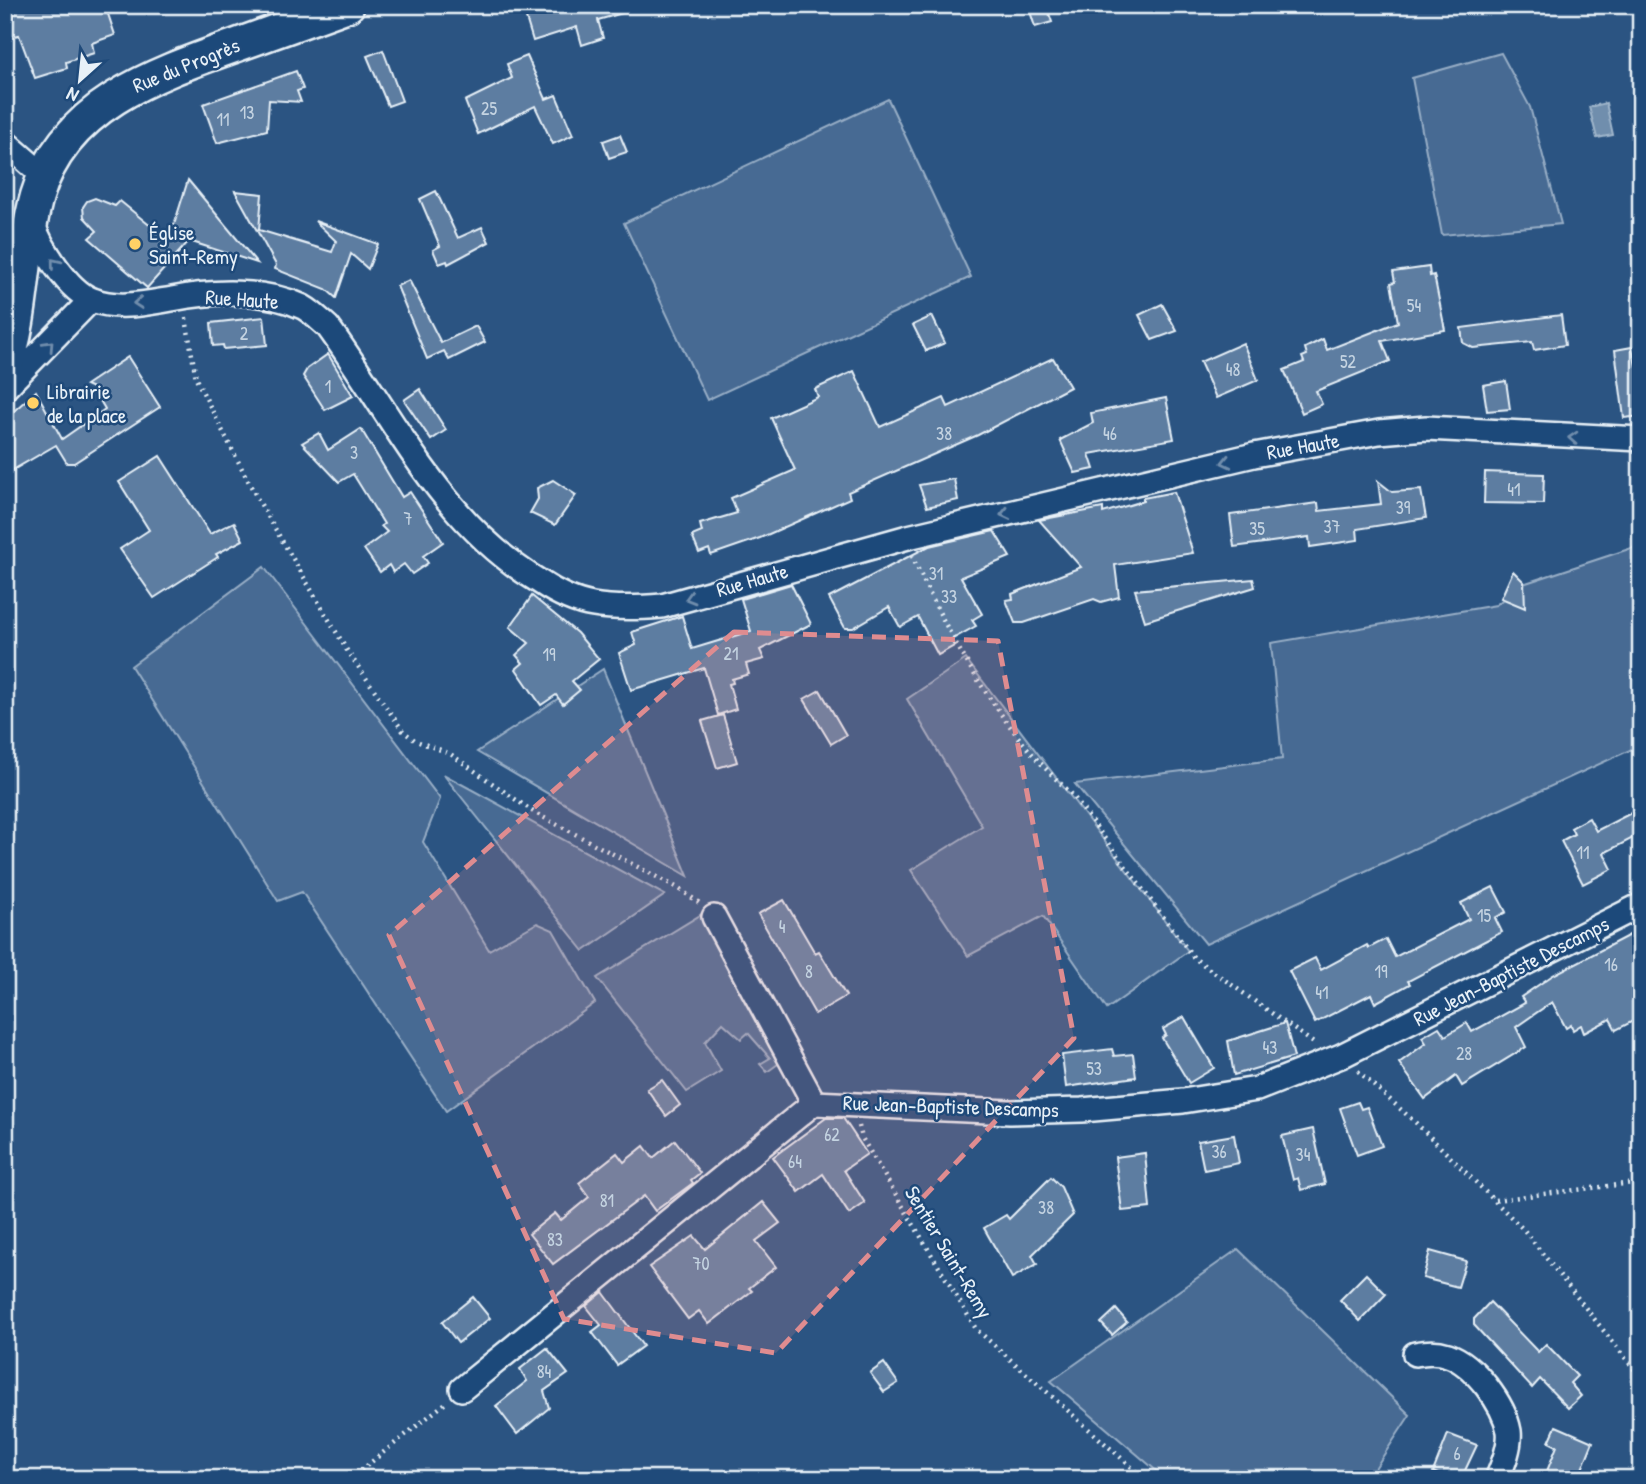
<svg xmlns="http://www.w3.org/2000/svg" width="1646" height="1484" font-family="'Patrick Hand',sans-serif">
  <style>
    .green { fill: #476b93; stroke: #98aec6; stroke-width: 2 }
    .water { fill: #708ead; stroke: #a0b6cb; stroke-width: 2 }
    .building { fill: #5d7da1; stroke: #e8f1f8; stroke-width: 2 }
    .lines { fill: none; stroke-linecap: round; stroke-linejoin: round }
    .minor-casing { stroke: #e8f1f8; stroke-width: 28 }
    .secondary-casing { stroke: #e8f1f8; stroke-width: 37 }
    .path { stroke: #e8f1f8; stroke-width: 4.5; stroke-dasharray: 2 5; stroke-linecap: butt }
    .minor { stroke: #1f4a7a; stroke-width: 23 }
    .secondary { stroke: #1f4a7a; stroke-width: 32 }
    .oneway { stroke: #6f8dac }
    .marked { fill: #df8c90; fill-opacity: 0.2; stroke: #df8c90; stroke-width: 5; stroke-dasharray: 14 9; stroke-linejoin: round }
    .poi-dot { fill: #ffd166; stroke: #1f4a7a; stroke-width: 2.5 }
    .labels { text-anchor: middle; dominant-baseline: central; stroke-width: 5; stroke-linejoin: round; paint-order: stroke }
    .number-label { font-size: 18px; fill: #c5d4e2 }
    .street-label { font-size: 21px; fill: #e8f1f8; stroke: #1f4a7a }
    .poi-label { font-size: 21px; fill: #e8f1f8; stroke: #1f4a7a; text-anchor: start }
  </style>
  <rect width="100%" height="100%" fill="#2b5482"/>
  <filter id="ink" filterUnits="userSpaceOnUse"><feTurbulence type="fractalNoise" baseFrequency=".0143" numOctaves="2"/><feDisplacementMap in="SourceGraphic" scale="14" xChannelSelector="R" yChannelSelector="G"/><feConvolveMatrix kernelMatrix="1 2 1 2 8 2 1 2 1" color-interpolation-filters="sRGB"/></filter>
  <g filter="url(#ink)">
    <g class="green">
      <path d="M1501,53L1530,107L1561,224L1442,235L1412,78Z"/>
      <path d="M888,99L971,277L707,400L624,223Z"/>
      <path d="M1635,547L1641,558V745L1206,944L1075,784L1282,759L1271,643L1496,605L1520,585Z"/>
      <path d="M264,567L440,799L423,842L489,950L537,923L553,930L595,1003L446,1111L302,892L278,901L131,666Z"/>
      <path d="M966,659L1188,951L1107,1009L1043,916L968,956L911,870L982,826L907,699Z"/>
      <path d="M603,669L688,876L477,752Z"/>
      <path d="M443,774L665,895L584,951Z"/>
      <path d="M707,911L789,1056L767,1072L760,1064L770,1058L748,1033L741,1039L723,1023L705,1042L721,1071L687,1092L597,978Z"/>
      <path d="M1238,1249L1410,1415L1368,1479H1166L1051,1381Z"/>
    </g>
    <path class="water" d="M1606,103L1613,135L1597,138L1589,107Z"/>
    <g class="building">
      <path d="M5,5H105L115,35L92,43L94,53L66,62L67,68L35,78L19,35L5,38Z"/>
      <path d="M522,5H632L633,10L598,20L603,38L582,45L577,27L533,41Z"/>
      <path d="M1028,5H1046L1052,22L1035,27Z"/>
      <path d="M383,50L402,101L388,106L367,56Z"/>
      <path d="M527,56L546,99L556,95L573,135L553,144L535,106L478,134L465,101L512,78L507,64Z"/>
      <path d="M296,71L303,89L297,91L301,102L269,100L267,130L217,143L203,104Z"/>
      <path d="M620,135L627,152L609,158L603,141Z"/>
      <path d="M188,180L257,263L189,241L147,288L89,238L97,231L84,217L83,207L87,201L95,198L115,206L120,201L169,241Z"/>
      <path d="M235,191L262,194L259,230L332,252L336,241L315,221L378,244L368,269L351,254L336,298L326,289L275,269L276,265Z"/>
      <path d="M436,191L458,238L482,227L489,242L448,264L447,261L439,264L433,250L440,246L420,199Z"/>
      <path d="M1429,267L1430,276L1434,275L1445,330L1382,341L1390,361L1316,391L1322,404L1302,413L1284,370L1304,362L1302,357L1307,355L1305,348L1323,339L1327,350L1398,322L1391,283L1395,282L1393,272Z"/>
      <path d="M409,280L441,343L476,326L485,342L449,360L444,351L427,359L397,286Z"/>
      <path d="M1162,304L1177,331L1152,340L1139,315Z"/>
      <path d="M1561,315L1565,345L1534,350L1532,342L1473,348L1463,343L1461,328Z"/>
      <path d="M932,316L945,343L926,351L913,325Z"/>
      <path d="M264,317L267,345L224,349L223,345L213,346L211,323Z"/>
      <path d="M1243,343L1258,380L1216,398L1200,362Z"/>
      <path d="M1632,347L1636,366H1641V416L1624,418L1615,350Z"/>
      <path d="M328,354L353,396L325,410L303,376L307,369Z"/>
      <path d="M128,357L160,407L74,463H67L56,445L11,471L5,460V419L36,391L62,439L105,409L95,392L97,390L86,385Z"/>
      <path d="M1053,358L1070,387L978,435L848,492L850,498L760,538L711,555L709,549L699,553L692,536L702,532L700,524L737,513L731,498L795,470L771,418L818,397L815,389L854,371L880,427L944,398L948,407Z"/>
      <path d="M1506,381L1510,409L1487,411L1483,385Z"/>
      <path d="M420,389L446,430L431,440L404,400Z"/>
      <path d="M1166,398L1174,439L1089,454L1094,469L1075,473L1060,440L1093,423L1091,413Z"/>
      <path d="M361,429L402,497L410,492L443,542L423,556L428,563L412,574L404,564L393,572L389,565L380,572L364,549L387,532L381,526L384,524L353,474L339,482L302,443L319,433L328,450Z"/>
      <path d="M160,456L210,534L234,522L243,540L216,554L218,557L154,598L120,549L149,530L119,482Z"/>
      <path d="M1485,472L1544,474L1543,504L1484,503Z"/>
      <path d="M954,479L958,500L927,507L919,485Z"/>
      <path d="M553,480L576,495L555,525L530,513L538,499L537,488Z"/>
      <path d="M1378,481L1392,492L1421,490L1426,518L1357,529L1358,540L1310,547L1309,537L1234,547L1230,515L1318,503L1319,511L1381,504Z"/>
      <path d="M1174,492L1193,553L1115,565L1119,597L1101,602L1094,599L1024,623H1015L1006,600L1013,599L1012,594L1081,567L1039,520L1103,508V513L1143,501V498Z"/>
      <path d="M994,531L1010,557L961,577L982,614L972,620L976,626L951,640L954,646L938,655L918,617L900,627L889,607L853,628H845L829,598L929,546Z"/>
      <path d="M1513,571L1524,582L1525,608L1501,598Z"/>
      <path d="M1253,579L1255,587L1145,621L1135,590Z"/>
      <path d="M791,584L811,624L760,650L764,659L746,664L749,674L732,679L733,683L729,684L736,709L718,715L704,668L631,690L619,653L636,645L632,632L682,616L692,649L751,631L741,599Z"/>
      <path d="M532,596L577,633L599,659L572,681L580,690L563,704L556,695L541,705L516,669L523,663L516,655L529,643L510,627Z"/>
      <path d="M820,690L846,735L831,744L804,699Z"/>
      <path d="M723,715L737,762L717,768L702,721Z"/>
      <path d="M1641,808V834L1604,853L1612,869L1583,884L1561,841L1574,834L1571,828L1589,818L1596,831Z"/>
      <path d="M1493,887L1506,912L1495,918L1502,932L1408,981L1410,984L1375,1003L1371,994L1315,1023L1289,971L1315,958L1321,970L1367,945L1369,948L1386,939L1395,957L1469,919L1461,903Z"/>
      <path d="M784,900L815,953L819,951L846,996L815,1014L758,914Z"/>
      <path d="M1641,929V1017L1616,1030L1610,1019L1584,1033L1581,1025L1573,1030L1571,1025L1566,1028L1552,1002L1516,1027L1526,1047L1462,1086L1456,1076L1425,1099L1399,1063L1426,1043L1422,1037L1439,1027L1445,1036L1467,1023L1472,1032L1525,1003L1521,997L1553,975Z"/>
      <path d="M1184,1017L1214,1068L1189,1083L1162,1038L1166,1035L1163,1029Z"/>
      <path d="M1285,1023L1294,1057L1234,1075L1228,1041Z"/>
      <path d="M1112,1049L1114,1056L1133,1054L1136,1077L1066,1087L1062,1055Z"/>
      <path d="M662,1080L680,1105L666,1116L647,1089Z"/>
      <path d="M1358,1102L1361,1109L1367,1107L1382,1146L1357,1155L1340,1108Z"/>
      <path d="M826,1118H843L867,1154L844,1170L865,1203L849,1214L823,1174L799,1192L773,1157Z"/>
      <path d="M1313,1129L1325,1184L1301,1190L1298,1178L1293,1180L1282,1136Z"/>
      <path d="M1234,1135L1239,1163L1204,1170L1198,1141Z"/>
      <path d="M675,1140L700,1173L691,1180L693,1183L655,1211L644,1196L553,1264L529,1234L555,1213L561,1220L589,1197L579,1183L617,1153L624,1162L644,1146L653,1158Z"/>
      <path d="M1145,1153L1150,1208L1122,1211L1115,1157Z"/>
      <path d="M1051,1177L1061,1187L1073,1215L1032,1255L1037,1264L1012,1278L984,1228L1006,1215L1009,1219Z"/>
      <path d="M763,1202L780,1223L756,1241L776,1267L749,1288L752,1291L709,1324L699,1311L688,1319L649,1267L694,1236L705,1249Z"/>
      <path d="M1430,1251L1466,1261L1458,1287L1423,1278Z"/>
      <path d="M1366,1274L1386,1294L1360,1321L1340,1300Z"/>
      <path d="M603,1292L643,1346L617,1365L592,1332L601,1325L586,1306Z"/>
      <path d="M473,1297L490,1318L458,1343L442,1322Z"/>
      <path d="M1490,1302L1538,1352L1546,1344L1577,1376L1570,1383L1581,1396L1568,1408L1540,1379L1532,1388L1474,1325V1319Z"/>
      <path d="M1116,1309L1127,1322L1112,1335L1101,1323Z"/>
      <path d="M547,1348L568,1374L544,1391L549,1408L517,1434L496,1406L527,1381L520,1369Z"/>
      <path d="M884,1363L898,1383L884,1392L870,1373Z"/>
      <path d="M1556,1426L1593,1442L1578,1479H1567L1547,1471L1557,1446L1549,1442Z"/>
      <path d="M1448,1434L1477,1445L1461,1479H1450L1433,1472Z"/>
    </g>
    <g class="lines">
      <g class="minor-casing">
        <g id="minor">
          <path d="M5,142L44,176"/>
          <path d="M32,222C40,246 68,291 93,300C118,310 147,303 172,299C212,291 265,289 303,307C312,312 320,320 328,327C394,417 440,522 540,582C555,592 575,602 593,605C616,609 638,608 662,606L908,537L1254,455L1379,432L1426,428L1641,439"/>
          <path d="M5,388L91,300"/>
          <path d="M714,917L814,1103"/>
          <path d="M1415,1354C1427,1352 1436,1351 1448,1355C1474,1364 1504,1404 1509,1431C1511,1446 1503,1465 1497,1479"/>
          <path d="M462,1389L814,1103L1010,1112L1082,1110L1183,1101L1257,1089L1341,1056L1641,905"/>
        </g>
      </g>
      <g class="secondary-casing">
        <path id="secondary" d="M5,369C25,314 21,252 37,196C64,104 158,73 237,45C274,32 311,18 348,5"/>
      </g>
      <g class="path">
        <path d="M186,318L196,379L257,498L348,652L403,731L416,741L449,753L535,813L678,888L701,904"/>
        <path d="M912,556C949,638 1002,732 1070,792L1194,958L1315,1044"/>
        <path d="M1358,1071L1416,1123L1524,1230L1641,1378"/>
        <path d="M859,1126L862,1138L976,1329L1145,1479"/>
        <path d="M1495,1200L1641,1182"/>
        <path d="M350,1479L448,1401"/>
      </g>
      <use href="#minor" class="minor"/>
      <use href="#secondary" class="secondary"/>
    </g>
    <defs><path id="oneway-chevron" d="M-2-3.5L2.5 0L-2 3.5" fill="none" stroke-width="1.6" stroke-linecap="round" stroke-linejoin="round" transform="scale(1.75)"/></defs>
    <g class="oneway">
      <use href="#oneway-chevron" transform="translate(55 263) rotate(-129)"/>
      <use href="#oneway-chevron" transform="translate(138 303) rotate(175)"/>
      <use href="#oneway-chevron" transform="translate(49 345) rotate(-47)"/>
      <use href="#oneway-chevron" transform="translate(1573 438) rotate(-176)"/>
      <use href="#oneway-chevron" transform="translate(1226 462) rotate(167)"/>
      <use href="#oneway-chevron" transform="translate(1005 514) rotate(167)"/>
      <use href="#oneway-chevron" transform="translate(690 598) rotate(164)"/>
    </g>
  </g>
  <path class="marked" d="M734,632L998,641L1074,1038L776,1353L564,1319L389,935Z"/>
  <g class="poi-dot">
    <circle cx="135" cy="244" r="7"/>
    <circle cx="33" cy="403" r="7"/>
  </g>
  <g class="labels">
    <g class="number-label">
      <text x="489" y="108">25</text>
      <text x="247" y="112">13</text>
      <text x="223" y="119">11</text>
      <text x="1414" y="305">54</text>
      <text x="244" y="333">2</text>
      <text x="1348" y="361">52</text>
      <text x="1233" y="369">48</text>
      <text x="328" y="386">1</text>
      <text x="944" y="433">38</text>
      <text x="1110" y="433">46</text>
      <text x="354" y="452">3</text>
      <text x="1514" y="489">41</text>
      <text x="1403" y="507">39</text>
      <text x="408" y="518">7</text>
      <text x="1332" y="526">37</text>
      <text x="1257" y="528">35</text>
      <text x="936" y="573">31</text>
      <text x="949" y="596">33</text>
      <text x="731" y="653">21</text>
      <text x="549" y="654">19</text>
      <text x="1583" y="852">11</text>
      <text x="1484" y="915">15</text>
      <text x="782" y="926">4</text>
      <text x="1611" y="964">16</text>
      <text x="809" y="971">8</text>
      <text x="1381" y="971">19</text>
      <text x="1322" y="992">41</text>
      <text x="1270" y="1047">43</text>
      <text x="1464" y="1053">28</text>
      <text x="1094" y="1068">53</text>
      <text x="832" y="1134">62</text>
      <text x="1219" y="1151">36</text>
      <text x="1303" y="1154">34</text>
      <text x="795" y="1161">64</text>
      <text x="607" y="1200">81</text>
      <text x="1046" y="1207">38</text>
      <text x="555" y="1239">83</text>
      <text x="701" y="1263">70</text>
      <text x="544" y="1371">84</text>
      <text x="1457" y="1453">6</text>
    </g>
    <g class="street-label">
      <text transform="translate(186 65) rotate(-22)">Rue du Progrès</text>
      <text transform="translate(242 299) rotate(4)">Rue Haute</text>
      <text transform="translate(1303 446) rotate(-10)">Rue Haute</text>
      <text transform="translate(752 580) rotate(-16)">Rue Haute</text>
      <text transform="translate(1511 971) rotate(-27)">Rue Jean-Baptiste Descamps</text>
      <text transform="translate(951 1106) rotate(2)">Rue Jean-Baptiste Descamps</text>
      <text transform="translate(949 1252) rotate(59)">Sentier Saint-Remy</text>
    </g>
    <g class="poi-label">
      <text x="149" y="232">Église<tspan x="149" dy="24">Saint-Remy</tspan></text>
      <text x="47" y="391">Librairie<tspan x="47" dy="24">de la place</tspan></text>
    </g>
  </g>
  <rect width="1646" height="1484" fill="none" stroke="#1f4a7a" stroke-width="28"/>
  <rect x="14" y="14" width="1618" height="1456" fill="none" stroke="#e8f1f8" stroke-width="2.5" filter="url(#ink)"/>
  <g transform="translate(80 80) rotate(207)" stroke="#1f4a7a" stroke-width="5" paint-order="stroke">
  <path d="M0-5L12 26L0 18L-12 26Z" fill="#e8f1f8"/>
  <text y="-10" font-size="19" font-weight="bold" text-anchor="middle" fill="#e8f1f8">N</text>
  </g>
</svg>
